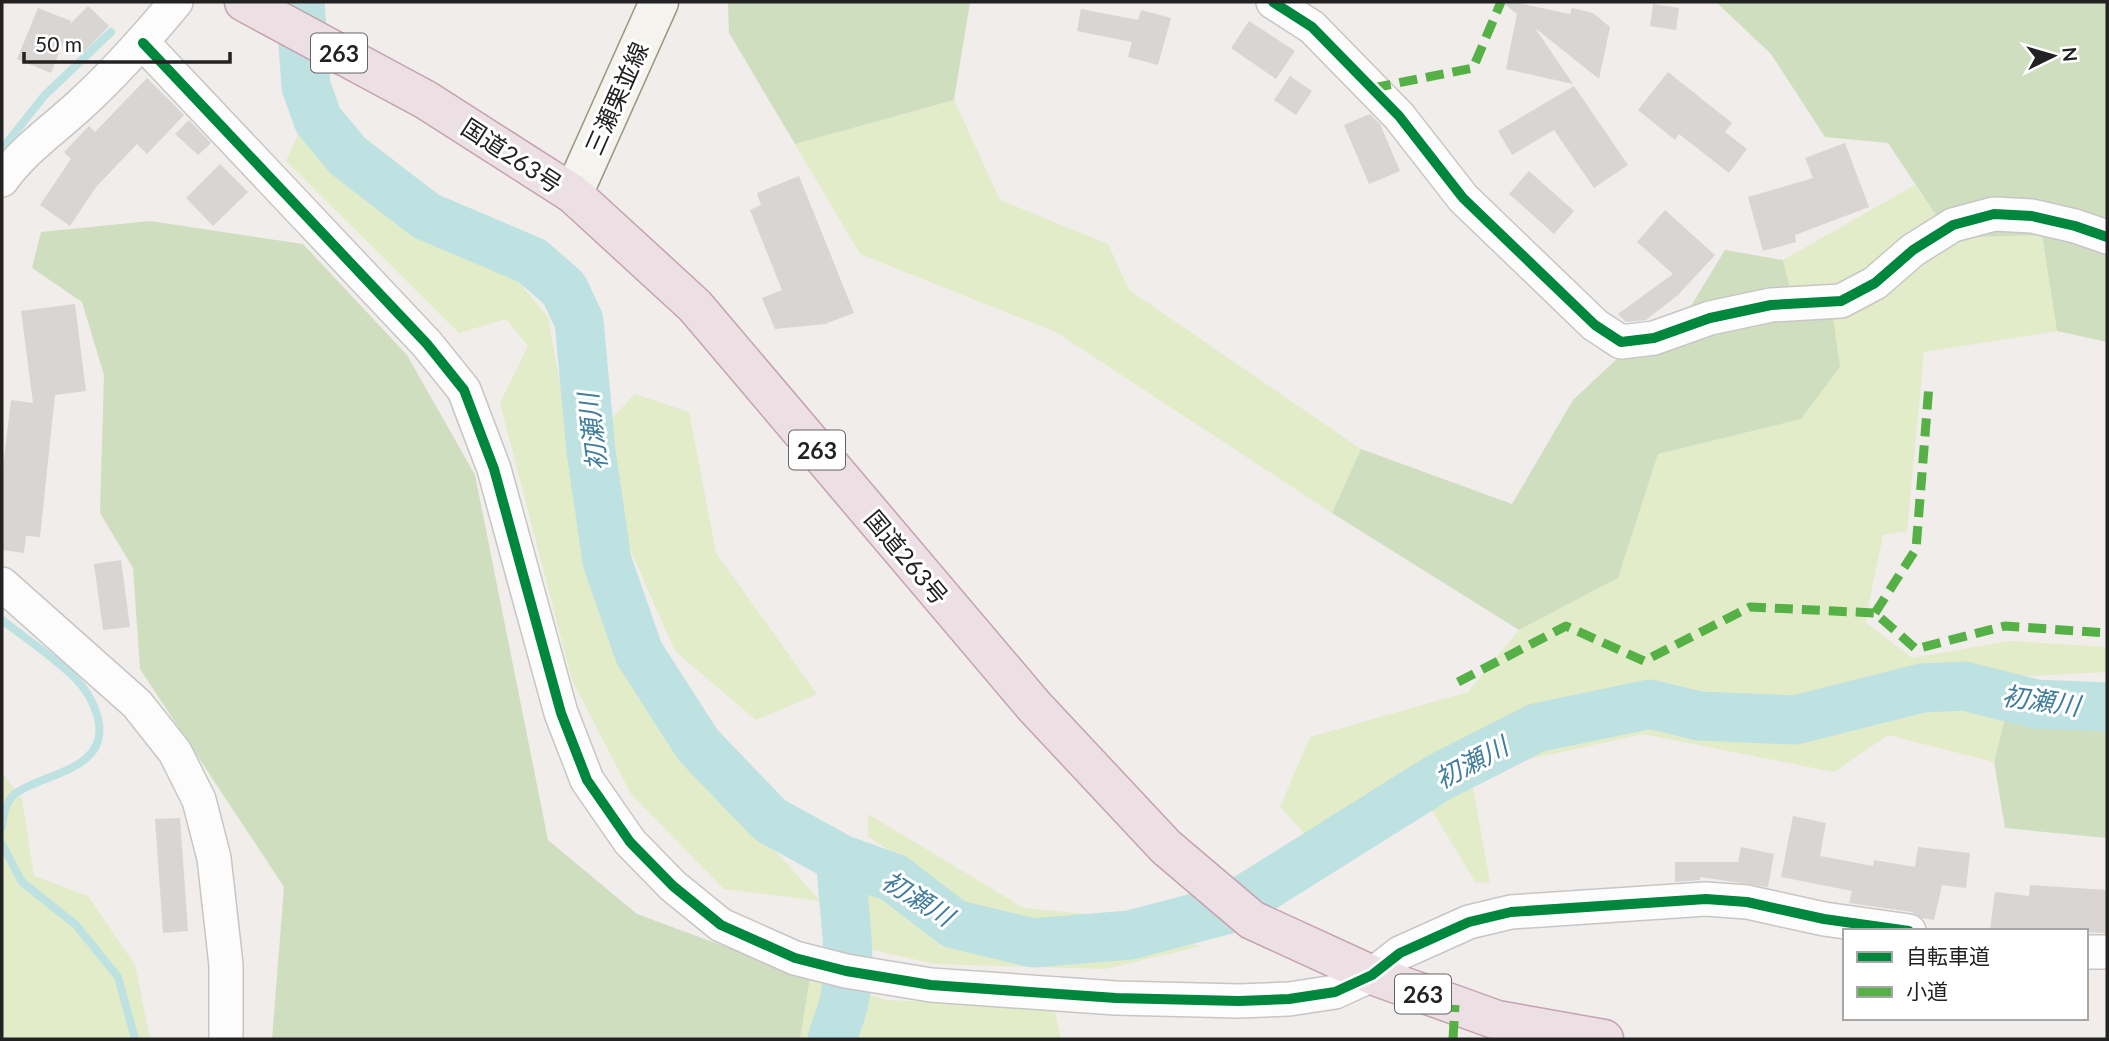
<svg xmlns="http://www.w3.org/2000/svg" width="2109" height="1041" font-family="Lato,'Noto Sans JP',sans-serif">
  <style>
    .grass { fill: #e2ecc9 }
    .forest { fill: #d0dec0 }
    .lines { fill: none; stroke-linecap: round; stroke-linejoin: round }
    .stream { stroke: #bee1e2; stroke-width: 8 }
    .river { stroke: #bee1e2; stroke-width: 49 }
    .building { fill: #d8d5d3 }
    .street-casing { stroke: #c7c6c5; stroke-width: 36 }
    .secondary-casing { stroke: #9b9981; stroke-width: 41 }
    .highway-casing { stroke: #c6a1b1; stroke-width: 41 }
    .street { stroke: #fdfcfc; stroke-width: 33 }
    .secondary { stroke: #f4f3ed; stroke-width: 38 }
    .highway { stroke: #ece0e4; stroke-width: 38 }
    .quiet { stroke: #55b145; stroke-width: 9; stroke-dasharray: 18 9; stroke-linecap: butt }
    .cycleway-casing { stroke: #fff; stroke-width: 15 }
    .cycleway { stroke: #00873e; stroke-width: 10 }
    .labels { text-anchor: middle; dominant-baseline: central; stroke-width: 6; stroke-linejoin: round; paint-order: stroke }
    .shield { fill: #fff; stroke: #646464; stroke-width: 2 }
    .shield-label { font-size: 23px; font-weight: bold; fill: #222 }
    .street-label { font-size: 24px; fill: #222; stroke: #fff }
    .water-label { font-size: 26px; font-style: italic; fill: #427d9c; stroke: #fff }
  </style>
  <rect width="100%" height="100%" fill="#f0edea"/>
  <g class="grass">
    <path d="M954,100L1000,200L1108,244L1129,290L1361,449L1332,513L1056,332L860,254L795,144Z"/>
    <path d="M299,132L412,228L508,269L548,317L593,567L660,720L820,901L724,889L631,794L572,680L500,403L528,346L506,319L459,333L286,161Z"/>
    <path d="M1915,185L1951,238L2042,235L2057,331L1924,352L1907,531L1883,535L1865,622L1912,658L2009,641L2107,647V672L2027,676L1938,672L2007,710L1994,762L1888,735L1834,772L1643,734L1470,772L1490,882L1476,883L1428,804L1331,862L1280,807L1310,737L1468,692L1519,630L1618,578L1658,454L1801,419L1791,293L1783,260Z"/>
    <path d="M635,394L689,412L716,553L817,694L756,720L675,651L620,526L612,418Z"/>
    <path d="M2,776H5L22,800L34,876L88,896L135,965L150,1039H2Z"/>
    <path d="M868,814L1024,908L1087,914L1084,925L977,911L868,836Z"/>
    <path d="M857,886L983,947L1097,957L1170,941L1202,946L1105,969L935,964L873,950Z"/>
    <path d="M810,978L887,1000L1054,1007L1061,1039H800Z"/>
  </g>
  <g class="forest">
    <path d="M728,2H970L954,100L795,144L729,33Z"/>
    <path d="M1716,2H2107V342L2057,331L2042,235L1951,238L1888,143L1825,137L1771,54Z"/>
    <path d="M150,221L303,244L407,355L475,475L548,840L637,914L810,978L800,1039H272L284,887L140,669L133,568L100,513L104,375L82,302L32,268L41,232Z"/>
    <path d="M1725,250L1783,260L1791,293L1830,296L1840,367L1801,419L1658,454L1618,578L1519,630L1332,513L1361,449L1512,504L1573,400L1621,355L1669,342Z"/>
    <path d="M2007,710L2107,716V838L2005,828L1994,762Z"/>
  </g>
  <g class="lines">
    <g class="stream">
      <path d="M2,149L44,96L111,32"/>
      <path d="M2,620C25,638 52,656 74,677C86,689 94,702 98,718C110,770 46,772 16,793C6,800 3,816 2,827"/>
      <path d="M2,844L22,882L76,925L118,977L135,1039"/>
    </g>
    <g class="river">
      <path d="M300,2L306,86L318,120L348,156L426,216L532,261L564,289L579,321L591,451L607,561L639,653L698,745L770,820L841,859L894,878L954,924L1033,943L1130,935L1229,909L1438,778L1536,728L1650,704L1699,716L1795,720L1922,688L1964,686L2036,704L2107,707"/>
      <path d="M832,1039C836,1026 843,1011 845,997C853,951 842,905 841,859"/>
    </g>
  </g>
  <g class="building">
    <path d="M1502,2H1514L1570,14L1572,8L1593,13L1610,27L1599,79L1535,28L1573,84L1506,69L1517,14Z"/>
    <path d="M1653,4L1679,8L1676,30L1650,26Z"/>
    <path d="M88,6L109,26L82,54L65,38L51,73L17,59L38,8L71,21L70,24Z"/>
    <path d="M1081,9L1138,20L1141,10L1171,18L1158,65L1128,57L1132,42L1077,31Z"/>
    <path d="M1249,21L1295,51L1276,79L1231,48Z"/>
    <path d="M1668,72L1732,123L1725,132L1747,149L1729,173L1679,134L1675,140L1638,110Z"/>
    <path d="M1290,76L1312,91L1296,115L1274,100Z"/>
    <path d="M147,78L184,115L147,154L137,144L96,187L70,226L40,205L71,159L64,152L89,126L95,132Z"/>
    <path d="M1574,86L1628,165L1594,188L1554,130L1512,155L1498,131Z"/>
    <path d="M1370,114L1380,124L1400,171L1369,184L1344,125Z"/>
    <path d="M189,120L211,143L198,155L175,134Z"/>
    <path d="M1845,143L1869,207L1795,235L1796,242L1763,251L1748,197L1813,178L1805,158Z"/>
    <path d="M220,164L248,192L213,226L186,198Z"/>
    <path d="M1529,171L1574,211L1554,234L1509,194Z"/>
    <path d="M799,176L854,313L825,324L775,329L762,298L782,290L750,210L761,205L757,193Z"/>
    <path d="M1665,210L1715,255L1678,295L1646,320L1626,322L1618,314L1673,274L1637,242Z"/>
    <path d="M75,304L86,391L55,395L40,537L26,536L24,553L2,550V476L11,400L33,403L21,311Z"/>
    <path d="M121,560L130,627L103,630L94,564Z"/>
    <path d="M1793,816L1826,823L1820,856L1873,866L1874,860L1915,867L1918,847L1970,853L1966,888L1942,885L1934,920L1922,918L1912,912L1849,903L1852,891L1781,877Z"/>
    <path d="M180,818L188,931L163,933L155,819Z"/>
    <path d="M1741,847L1774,854L1768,887L1700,877V880L1675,882V862H1738Z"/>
    <path d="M2030,885L2107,890V933L1990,929L1995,892L2029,896Z"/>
  </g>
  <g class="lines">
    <g class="street-casing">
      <g id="street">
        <path d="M1273,2L1312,27L1399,116L1463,198L1595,325L1621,342L1654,338L1710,318L1771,305L1841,301L1875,283L1913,250L1953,225L1994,214L2032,216L2075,226L2107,237"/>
        <path d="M143,43L427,344L464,390L494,469L561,713L587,780L630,842L673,886L721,925L795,958L846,971L931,985L1116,998L1239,1001L1289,999L1335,992L1372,975L1400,953L1469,922L1511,912L1706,899L1747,902L1824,919L1909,931"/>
        <path d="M2,180C22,151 54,129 80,105C115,73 146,38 176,2"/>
        <path d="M2,584L137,704L175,752L199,800L214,858L226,965V1039"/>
        <path d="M2086,952H2107"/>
      </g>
    </g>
    <g class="secondary-casing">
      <path id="secondary" d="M573,194L659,2"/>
    </g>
    <g class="highway-casing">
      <path id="highway" d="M244,2L426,100L573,194L695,306L1034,706L1166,847L1252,920L1372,975L1497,1020L1604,1039"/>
    </g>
    <use href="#street" class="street"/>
    <use href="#secondary" class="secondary"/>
    <use href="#highway" class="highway"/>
    <g class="quiet">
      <path d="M1373,88L1473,68L1501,2"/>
      <path d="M1875,613L1916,549L1929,385"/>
      <path d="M1458,682L1566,626L1644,661L1750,607L1875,613L1916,649L2005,626L2107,633"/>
      <path d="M1453,1039L1455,1005"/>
    </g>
    <g class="cycleway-casing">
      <g id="cycleway">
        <path d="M1273,2L1312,27L1399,116L1463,198L1595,325L1621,342L1654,338L1710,318L1771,305L1841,301L1875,283L1913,250L1953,225L1994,214L2032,216L2075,226L2107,237"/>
        <path d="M143,43L427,344L464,390L494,469L561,713L587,780L630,842L673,886L721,925L795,958L846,971L931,985L1116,998L1239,1001L1289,999L1335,992L1372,975L1400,953L1469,922L1511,912L1706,899L1747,902L1824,919L1909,931"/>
      </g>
    </g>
    <use href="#cycleway" class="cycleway"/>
  </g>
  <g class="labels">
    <g class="shield">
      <rect x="311" y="33.5" width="56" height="39" rx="5"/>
      <rect x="789" y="430.5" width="56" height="39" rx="5"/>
      <rect x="1395" y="974.5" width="56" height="39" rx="5"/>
    </g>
    <g class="shield-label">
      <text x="339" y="53">263</text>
      <text x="817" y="450">263</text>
      <text x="1423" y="994">263</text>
    </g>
    <g class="street-label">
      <text transform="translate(616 98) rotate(-66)">三瀬栗並線</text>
      <text transform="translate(512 155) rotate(33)">国道263号</text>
      <text transform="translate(907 557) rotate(50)">国道263号</text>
    </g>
    <g class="water-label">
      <text transform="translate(592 432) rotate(-97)">初瀬川</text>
      <text transform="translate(2041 700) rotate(8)">初瀬川</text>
      <text transform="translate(1471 762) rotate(-28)">初瀬川</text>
      <text transform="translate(918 898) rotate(32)">初瀬川</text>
    </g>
  </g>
  <rect width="2109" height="1041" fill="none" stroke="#222222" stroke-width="7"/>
  <rect x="1843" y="929" width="245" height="91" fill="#ffffff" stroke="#a7a7a7" stroke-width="2"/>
  <rect x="1857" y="952" width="35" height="10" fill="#00873e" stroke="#a7a7a7" stroke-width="2"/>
  <text x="1906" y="964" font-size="21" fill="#222222">自転車道</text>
  <rect x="1857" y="987" width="35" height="10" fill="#55b145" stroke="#a7a7a7" stroke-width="2"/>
  <text x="1906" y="999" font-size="21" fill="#222222">小道</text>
  <g transform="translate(2053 56) rotate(85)" stroke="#ffffff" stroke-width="5" paint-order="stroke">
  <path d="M0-5L12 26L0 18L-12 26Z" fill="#222222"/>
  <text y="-10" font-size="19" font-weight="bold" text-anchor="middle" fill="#222222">N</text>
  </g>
  <path d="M24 52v10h206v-10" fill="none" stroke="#222222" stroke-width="3.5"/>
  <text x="35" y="52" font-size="21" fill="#222222" stroke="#ffffff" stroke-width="5" paint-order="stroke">50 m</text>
</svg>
